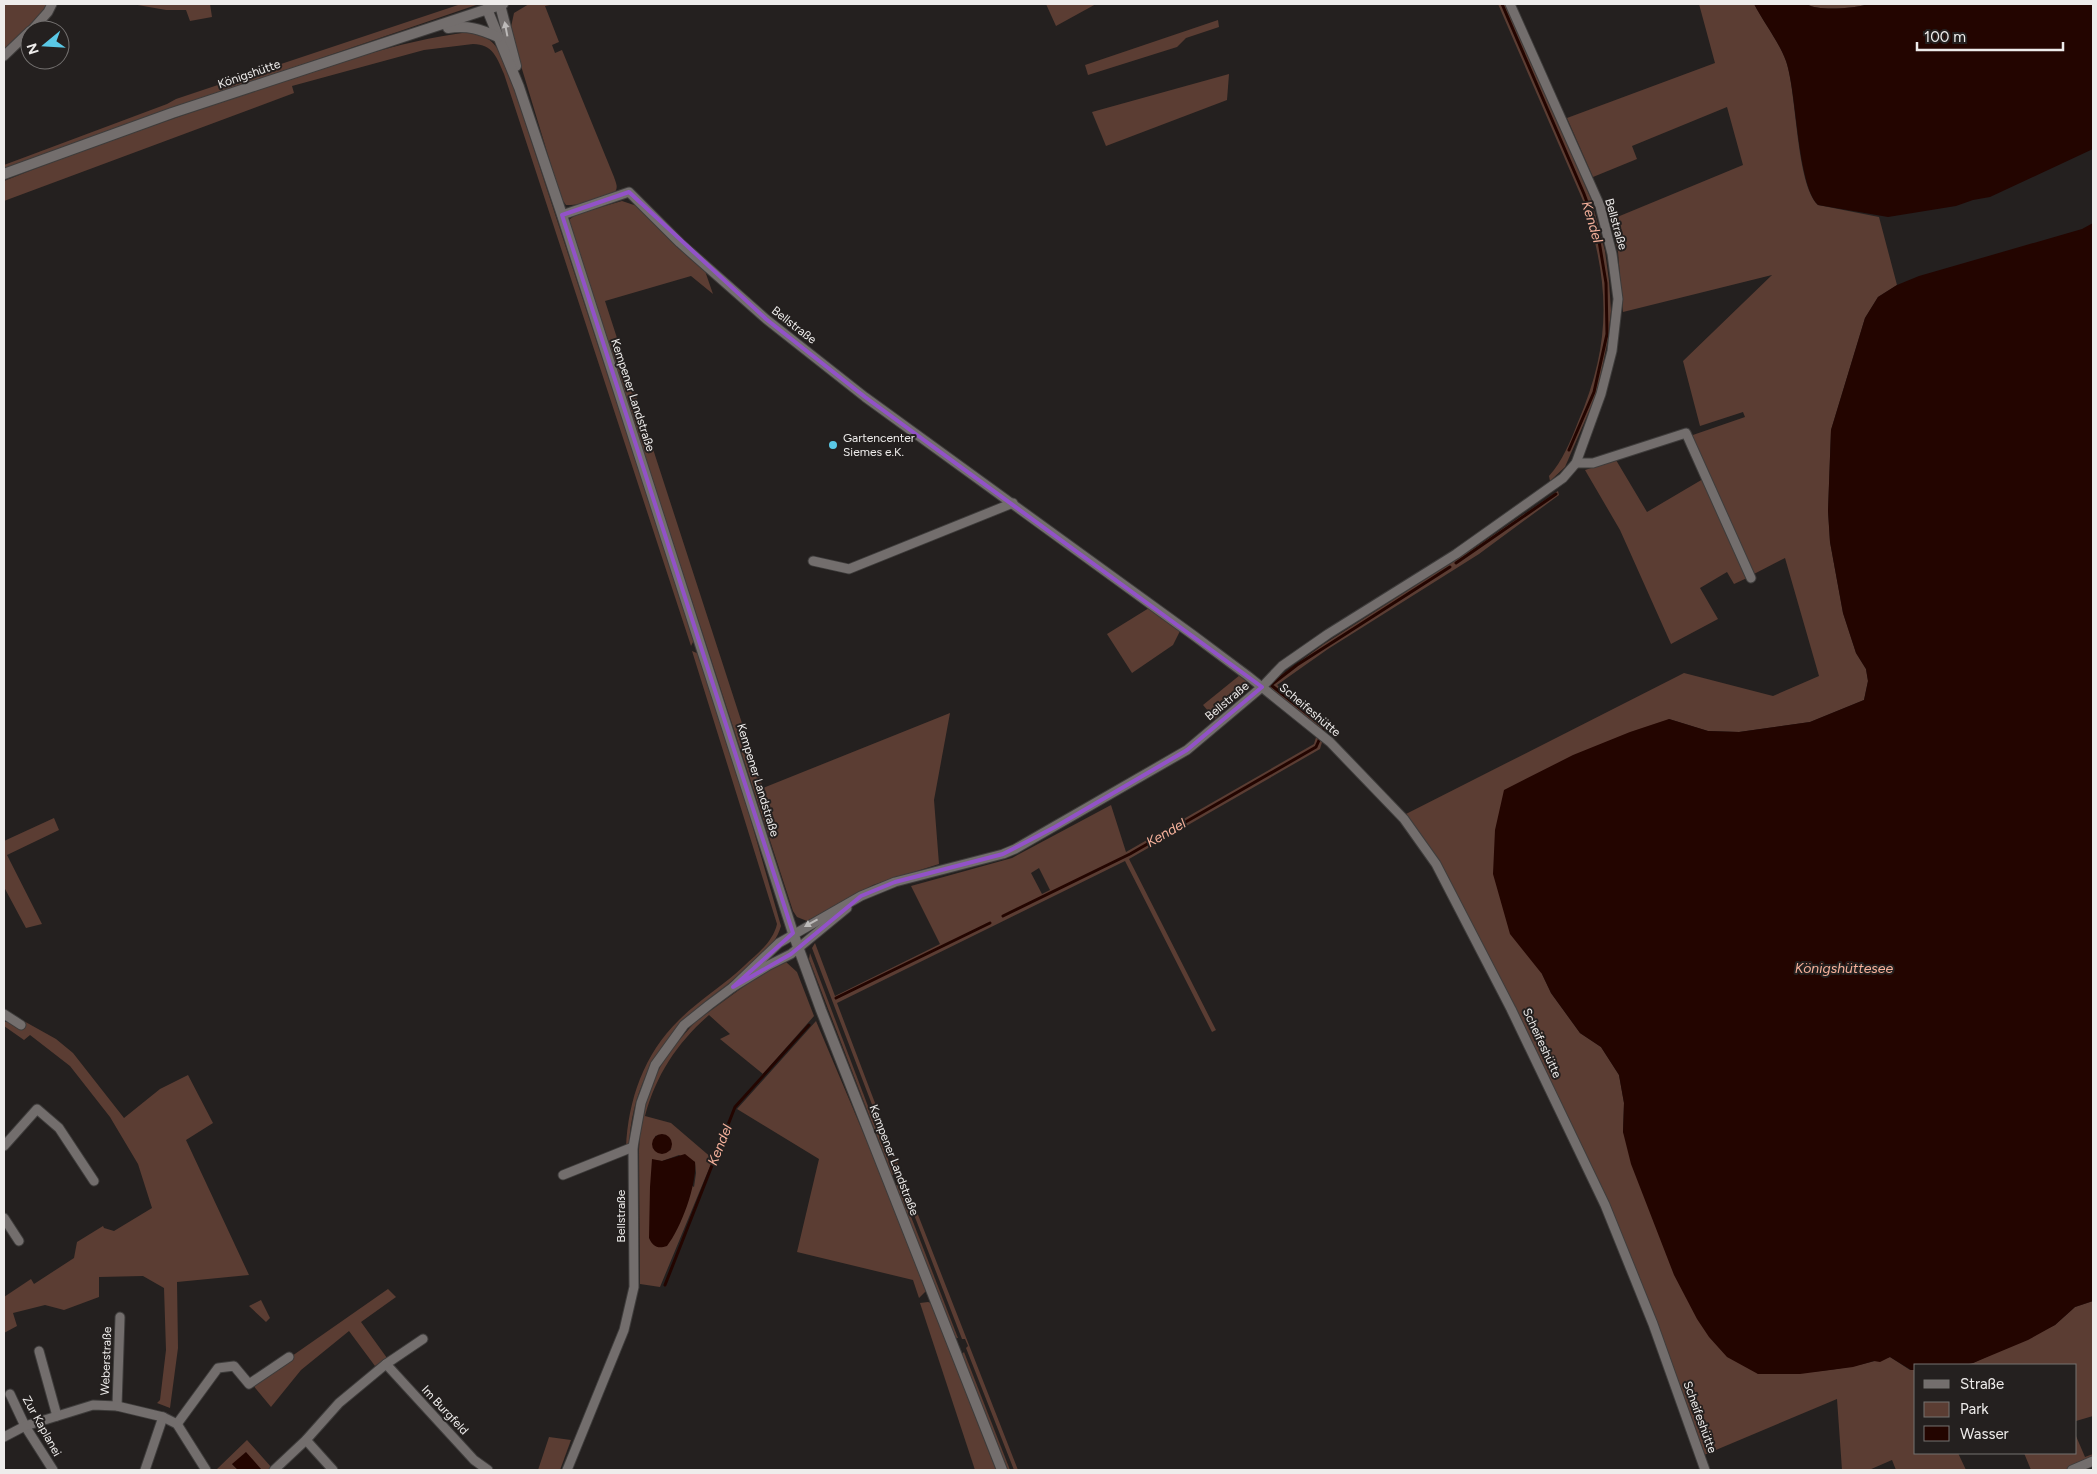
<svg xmlns="http://www.w3.org/2000/svg" width="2097" height="1474" font-family="Figtree,sans-serif">
  <style>
    .green { fill: #5b3d33; fill-rule: evenodd }
    .water { fill: #230500 }
    .lines { fill: none; stroke-linecap: round; stroke-linejoin: round }
    .stream { stroke: #230500; stroke-width: 3 }
    .minor-casing { stroke: #3e3c3b; stroke-width: 11 }
    .tertiary-casing { stroke: #3e3c3b; stroke-width: 12 }
    .minor { stroke: #736e6d; stroke-width: 9 }
    .tertiary { stroke: #736e6d; stroke-width: 10 }
    .oneway { fill: #bdbab9 }
    .marked { fill: none; stroke: #9252c8; stroke-width: 4; stroke-linejoin: round }
    .poi-dot { fill: #5ac8e6; stroke: #24201f; stroke-width: 2 }
    .labels { text-anchor: middle; dominant-baseline: central; stroke-width: 4; stroke-linejoin: round; paint-order: stroke }
    .street-label { font-size: 12px; fill: #eeeceb; stroke: #24201f }
    .poi-label { font-size: 12px; fill: #eeeceb; stroke: #24201f; text-anchor: start }
    .water-label { font-size: 14px; font-style: italic; fill: #f7b29c; stroke: #24201f }
  </style>
  <rect width="100%" height="100%" fill="#24201f"/>
  <g class="green">
    <path d="M4,4H49L44,13L4,52Z"/>
    <path d="M132,4H210L212,17L190,21L186,10H166Z"/>
    <path d="M461,4H479L90,137L4,169V165L167,104L176,99Z"/>
    <path d="M529,4H555L545,6L559,42L552,45L555,53L562,50L614,177C615,181 619,187 615,192C609,200 576,206 566,205L561,198L512,36L511,27L514,13Z"/>
    <path d="M1046,4H1096L1056,26Z"/>
    <path d="M1498,4H1506L1591,199L1605,251L1609,281L1611,311L1608,339L1597,393L1565,467L1550,481L1549,476C1563,460 1570,442 1578,422C1612,343 1610,284 1584,203Z"/>
    <path d="M1699,4H1754C1763,21 1779,42 1786,61C1797,93 1796,184 1818,205L1879,217L1897,285L1878,297L1865,318L1831,430L1828,511L1830,542L1843,613L1856,653L1866,669L1868,681L1864,700L1810,722L1739,732L1708,731L1669,719L1542,974L1551,993L1580,1033L1601,1047L1619,1075L1624,1103L1623,1132L1758,1374C1805,1374 1846,1370 1890,1357L1910,1370H1916V1453H1958L1966,1470H1896L1892,1460L1869,1470H1842L1837,1399L1704,1455L1656,1323L1513,1005L1404,815L1684,673L1773,696L1819,676L1785,558L1752,575L1690,436L1745,417L1743,412L1700,426L1683,361L1772,275L1623,312L1618,252L1610,220L1743,165L1727,107L1632,146L1637,159L1593,177L1567,118L1715,63Z"/>
    <path d="M1807,4H1869C1856,8 1818,12 1807,4Z"/>
    <path d="M1218,20L1219,27L1186,38L1177,47L1088,75L1085,65Z"/>
    <path d="M469,32C495,38 497,46 508,70L694,640L691,646L504,74C497,58 493,44 473,44L424,50L292,86L294,93L4,201V181C87,148 172,119 257,90C327,67 396,41 469,32Z"/>
    <path d="M1229,74L1227,100L1106,146L1092,112Z"/>
    <path d="M622,201L640,207L704,268L713,294L691,276L605,301L763,788L950,713L934,800L939,864L873,885L807,921L797,917L793,911L570,226V219L577,214Z"/>
    <path d="M1616,460L1647,512L1703,479L1747,578L1734,584L1727,572L1700,588L1718,619L1671,644L1620,530L1585,470Z"/>
    <path d="M1558,491L1559,495L1479,554L1328,649L1277,685L1327,726L1325,733L1271,690L1269,684L1324,644L1476,547Z"/>
    <path d="M1149,608L1180,631L1173,645L1132,673L1107,634Z"/>
    <path d="M692,651L699,654L739,779L781,926C776,944 762,955 749,967C733,982 714,993 698,1008C656,1044 631,1092 629,1147L626,1148C628,1100 644,1054 679,1020C699,1000 724,985 744,966C757,954 773,942 777,924Z"/>
    <path d="M1240,675L1250,685L1215,719L1203,705Z"/>
    <path d="M1317,734L1323,739L1320,749L1129,859L1216,1030L1212,1032L1125,861L837,1003L902,1174L899,1175L812,948L815,943L835,996L940,944L911,886L1012,858L1111,805L1126,852L1314,744ZM1039,868L1050,890L1042,894L1031,873Z"/>
    <path d="M54,818L59,830L7,855L42,924L26,928L4,887V841Z"/>
    <path d="M810,953L894,1175H892L809,959Z"/>
    <path d="M786,962L797,972L814,1016L763,1074L720,1039L730,1034L709,1015C677,1043 656,1075 645,1116L671,1123L713,1159L660,1287L640,1284L639,1150L641,1115L653,1080L668,1053L695,1022L769,968ZM660,1135L667,1136L671,1150L661,1153L655,1136ZM679,1155L695,1162L696,1173L694,1187L652,1160L662,1161Z"/>
    <path d="M13,1015L56,1039L73,1053L124,1118L160,1089L188,1075L213,1123L186,1140L249,1275L177,1282L178,1348L170,1408L157,1403L160,1400L166,1350L164,1288L143,1276L99,1277V1297L64,1310L45,1305L13,1313L17,1326L4,1333V1297L31,1279L34,1284L74,1258L77,1242L103,1226L104,1228L114,1231L152,1208L138,1164L110,1117L70,1066L30,1035L24,1040L4,1026V1022H10Z"/>
    <path d="M816,1021L876,1163L926,1291L919,1298L913,1280L797,1252L819,1159L737,1109Z"/>
    <path d="M904,1179L1018,1470H1014L966,1348L968,1346L965,1339H962L901,1181Z"/>
    <path d="M898,1183L958,1338H957L955,1337L896,1186Z"/>
    <path d="M388,1289L396,1297L361,1322L387,1358L375,1366L349,1331L301,1370L271,1407L252,1384Z"/>
    <path d="M261,1300L270,1318L266,1322L249,1306Z"/>
    <path d="M2093,1301V1416L2076,1421V1365H1964L1973,1363L2055,1325L2075,1307Z"/>
    <path d="M928,1302L931,1303L996,1470H975L920,1303Z"/>
    <path d="M964,1352L1010,1470H1007L1005,1466L962,1354Z"/>
    <path d="M2076,1436L2085,1457L2093,1454V1464L2079,1470H2031L2024,1453H2076Z"/>
    <path d="M549,1437L571,1440L560,1470H538Z"/>
    <path d="M247,1440L272,1468L270,1470H259L261,1469L232,1464L238,1470H218L217,1469Z"/>
  </g>
  <g class="water">
    <path d="M1754,4H1807C1818,12 1856,8 1869,4H2093V149L1990,197L1973,200L1956,206L1888,217L1818,205C1797,184 1797,92 1786,61C1779,42 1763,21 1754,4Z"/>
    <path d="M2093,223V1301L2075,1307L2055,1325L2028,1340L1973,1363L1964,1365H1916V1370H1911L1890,1357L1880,1362L1874,1361L1853,1367L1800,1374H1758L1727,1357L1709,1337L1697,1319L1674,1275L1631,1164L1623,1132L1624,1103L1619,1075L1601,1047L1580,1033L1551,993L1542,974L1510,934L1493,874L1495,830L1504,790L1573,755L1630,732L1669,719L1708,731L1739,732L1810,722L1864,700L1868,681L1866,669L1856,653L1843,613L1830,542L1828,511L1831,430L1865,318L1878,297L1897,285L1919,276L2082,229Z"/>
    <circle cx="662" cy="1144" r="10"/>
    <path d="M685,1154L695,1162C697,1185 681,1228 667,1246C658,1249 653,1247 649,1238L650,1187L652,1159L662,1161Z"/>
    <path d="M246,1452L261,1469L259,1470H238L232,1464Z"/>
  </g>
  <g class="lines">
    <g class="stream">
      <path d="M1502,4L1584,194L1597,229L1606,283L1607,334L1594,392L1569,450"/>
      <path d="M1456,563L1556,494"/>
      <path d="M1323,731L1324,727L1271,685L1297,665L1450,567"/>
      <path d="M1003,916L1130,854L1316,747L1320,738"/>
      <path d="M836,998L990,923"/>
      <path d="M665,1285L735,1107L809,1025"/>
    </g>
    <g class="minor-casing">
      <g id="minor">
        <path d="M32,30L48,12L52,4"/>
        <path d="M4,56L30,31"/>
        <path d="M562,215L629,192L680,243L766,319L865,397L1193,635L1248,676L1330,742L1404,819L1436,864L1511,1009L1605,1205L1653,1324L1705,1470"/>
        <path d="M1576,463H1593L1686,433L1751,578"/>
        <path d="M813,561L849,569L1013,503"/>
        <path d="M733,987L779,943L861,896L895,882L1003,854L1015,849L1187,750L1262,687L1282,666L1328,634L1456,554L1563,478L1576,463L1601,394L1612,351L1618,299L1612,254L1600,206L1510,4"/>
        <path d="M4,1014L21,1025"/>
        <path d="M4,1146L37,1109L59,1128L94,1181"/>
        <path d="M563,1175L633,1147"/>
        <path d="M4,1218L19,1241"/>
        <path d="M423,1339L386,1364L474,1460L488,1470"/>
        <path d="M39,1351L57,1416"/>
        <path d="M10,1394L25,1426L53,1470"/>
        <path d="M117,1406L120,1317"/>
        <path d="M177,1424L218,1368L234,1366L249,1384L289,1357"/>
        <path d="M4,1437L25,1426L93,1405L117,1406L163,1417L177,1424L206,1470"/>
        <path d="M306,1440L333,1470"/>
        <path d="M145,1470L163,1417"/>
        <path d="M274,1470L306,1440L339,1403L386,1364"/>
        <path d="M567,1470L624,1330L634,1287L633,1147L641,1103L655,1065L684,1025L709,1005L733,987L769,965L791,954L847,908"/>
        <path d="M2072,1470L2093,1461"/>
      </g>
    </g>
    <g class="tertiary-casing">
      <g id="tertiary">
        <path d="M500,5L516,66"/>
        <path d="M487,9L519,87L562,215L793,933L821,1010L1002,1470"/>
        <path d="M448,28C468,25 480,29 498,37"/>
        <path d="M4,174L172,113L503,4"/>
      </g>
    </g>
    <use href="#minor" class="minor"/>
    <use href="#tertiary" class="tertiary"/>
  </g>
  <defs><path id="oneway-solid" d="M-6-.8H1V-3.2L6.5 0L1 3.2V.8H-6Z" transform="scale(1.25)"/></defs>
  <g class="oneway">
    <use href="#oneway-solid" transform="translate(506 29) rotate(-101)"/>
    <use href="#oneway-solid" transform="translate(811 923) rotate(151)"/>
  </g>
  <path class="marked" d="M629,192L766,319L865,397L1262,687L1187,750L1055,827L1003,854L895,882L861,896L791,954L733,987L793,933L562,215Z"/>
  <circle class="poi-dot" cx="833" cy="445" r="5"/>
  <g class="labels">
    <g class="street-label">
      <text transform="translate(249 74) rotate(-19)">Königshütte</text>
      <text transform="translate(1616 224) rotate(74)">Bellstraße</text>
      <text transform="translate(794 325) rotate(38)">Bellstraße</text>
      <text transform="translate(633 395) rotate(72)">Kempener Landstraße</text>
      <text transform="translate(1227 701) rotate(-40)">Bellstraße</text>
      <text transform="translate(1310 710) rotate(40)">Scheifeshütte</text>
      <text transform="translate(758 780) rotate(73)">Kempener Landstraße</text>
      <text transform="translate(1542 1043) rotate(65)">Scheifeshütte</text>
      <text transform="translate(894 1160) rotate(69)">Kempener Landstraße</text>
      <text transform="translate(621 1216) rotate(-90)">Bellstraße</text>
      <text transform="translate(106 1361) rotate(-88)">Weberstraße</text>
      <text transform="translate(445 1410) rotate(47)">Im Burgfeld</text>
      <text transform="translate(1700 1417) rotate(70)">Scheifeshütte</text>
      <text transform="translate(42 1426) rotate(61)">Zur Kaplanei</text>
    </g>
    <g class="poi-label">
      <text x="843" y="438">Gartencenter<tspan x="843" dy="14">Siemes e.K.</tspan></text>
    </g>
    <g class="water-label">
      <text transform="translate(1592 222) rotate(73)">Kendel</text>
      <text transform="translate(1166 833) rotate(-30)">Kendel</text>
      <text x="1844" y="968">Königshüttesee</text>
      <text transform="translate(720 1145) rotate(-68)">Kendel</text>
    </g>
  </g>
  <rect width="2097" height="1474" fill="none" stroke="#eeeceb" stroke-width="10"/>
  <rect x="1914" y="1364" width="162" height="90" fill="#24201f" stroke="#757271"/>
  <rect x="1924" y="1380" width="25" height="8" fill="#736e6d" stroke="#757271"/>
  <text x="1960" y="1389" font-size="15" fill="#eeeceb">Straße</text>
  <rect x="1924" y="1402" width="25" height="15" fill="#5b3d33" stroke="#757271"/>
  <text x="1960" y="1414" font-size="15" fill="#eeeceb">Park</text>
  <rect x="1924" y="1426" width="25" height="15" fill="#230500" stroke="#757271"/>
  <text x="1960" y="1439" font-size="15" fill="#eeeceb">Wasser</text>
  <g transform="translate(45 45) rotate(252)"><circle r="24" fill="#24201f" stroke="#757271"/>
  <path d="M0-4L9 19L0 12L-9 19Z" fill="#5ac8e6"/>
  <text y="-8" font-size="14" font-weight="bold" text-anchor="middle" fill="#eeeceb">N</text>
  </g>
  <path d="M1917 42v8h146v-8" fill="none" stroke="#eeeceb" stroke-width="2.5"/>
  <text x="1924" y="42" font-size="15" fill="#eeeceb" stroke="#24201f" stroke-width="4" paint-order="stroke">100 m</text>
</svg>
